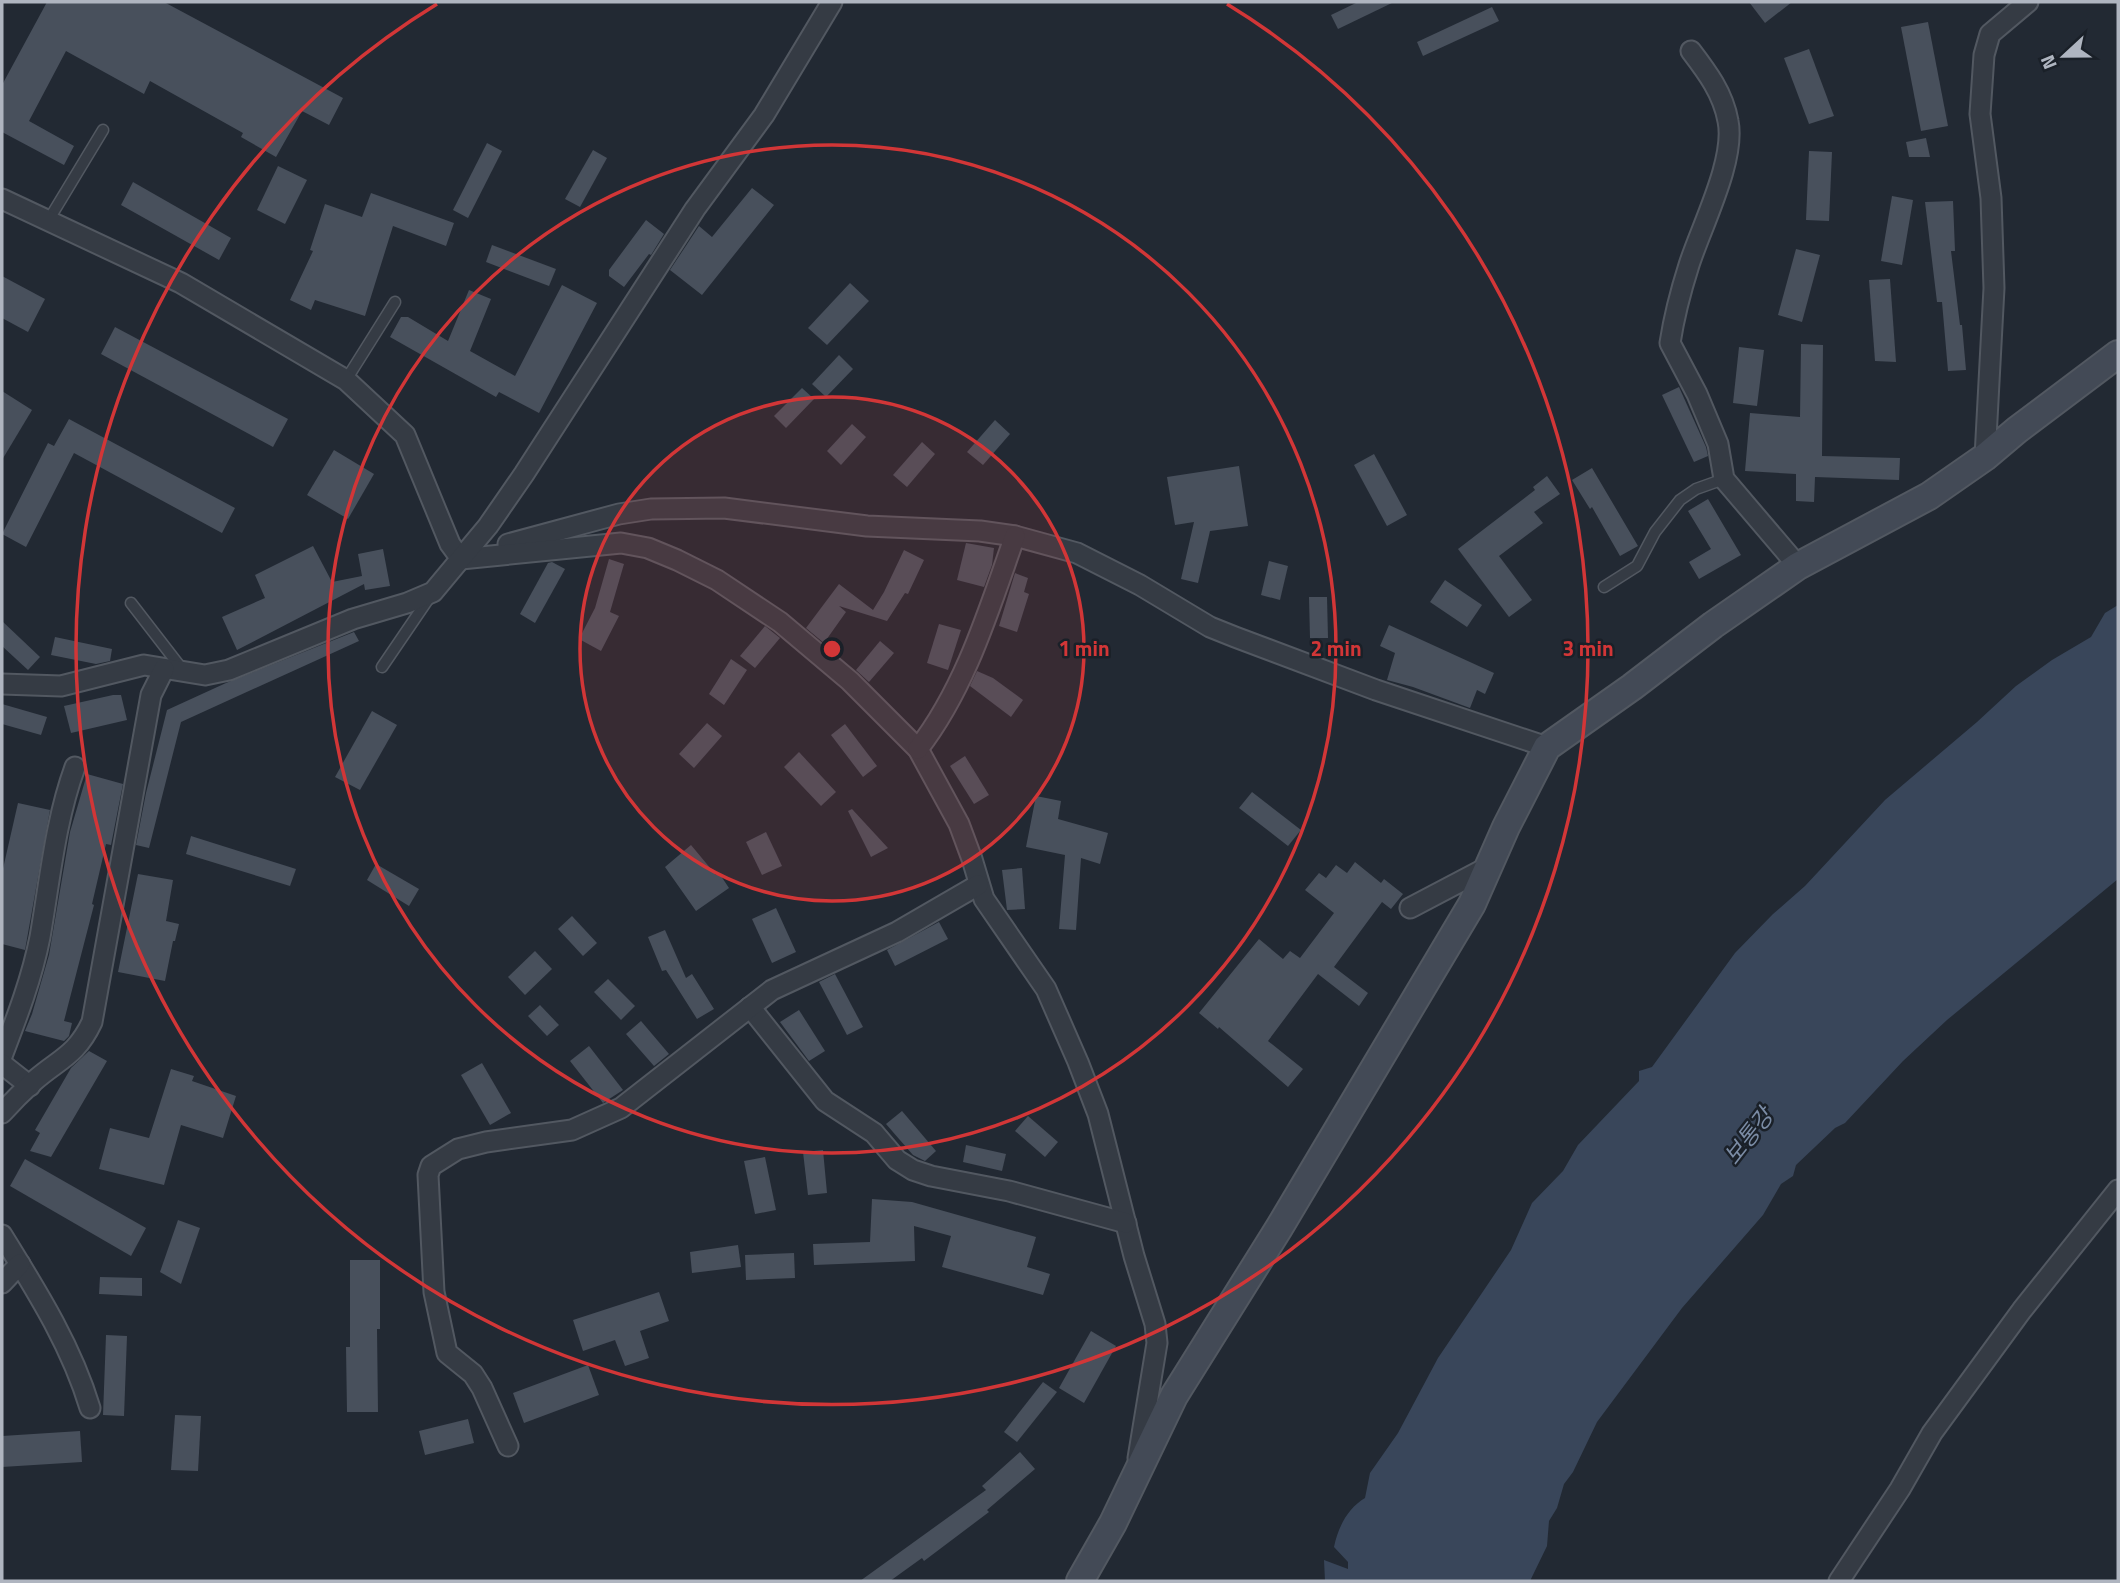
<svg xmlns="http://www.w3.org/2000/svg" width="2120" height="1583" font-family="'Titillium Web','Noto Sans KR',sans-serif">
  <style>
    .water { fill: #39465a }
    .building { fill: #48505c }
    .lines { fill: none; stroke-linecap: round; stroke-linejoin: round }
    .service-casing { stroke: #525861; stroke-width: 13 }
    .minor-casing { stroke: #525861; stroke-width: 23 }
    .secondary-casing { stroke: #525861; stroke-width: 30 }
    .service { stroke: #353b44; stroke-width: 10 }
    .minor { stroke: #353b44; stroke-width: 19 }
    .secondary { stroke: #434a56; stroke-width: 26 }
    .ring { fill: none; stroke: #d23637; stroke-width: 3.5 }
    .labels { text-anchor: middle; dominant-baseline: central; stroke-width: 5; stroke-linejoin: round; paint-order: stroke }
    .water-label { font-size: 23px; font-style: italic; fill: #7b8ca5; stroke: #1a2028 }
    .centre { fill: #d23637; stroke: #1a2028; stroke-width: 3.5 }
    .ring-label { font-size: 21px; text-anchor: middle; font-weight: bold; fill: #d23637; stroke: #1a2028; stroke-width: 5; stroke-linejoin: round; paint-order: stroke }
  </style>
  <rect width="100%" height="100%" fill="#222933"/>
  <path class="water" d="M2118,605V879L1947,1020L1903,1061L1845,1123L1835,1128L1796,1165L1793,1176L1781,1184L1763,1215L1682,1308L1597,1422L1573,1472L1564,1484L1557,1508L1549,1521L1547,1546L1530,1581H1325L1324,1560L1348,1569V1562L1334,1547C1338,1527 1348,1508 1365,1498L1370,1473L1398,1433L1438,1358L1511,1250L1532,1203L1563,1171L1578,1145L1639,1081V1071L1652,1067L1735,953L1773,914L1805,886L1885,800L1977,722L2016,686L2052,660L2091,637L2105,613Z"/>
  <g class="building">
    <path d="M47,2H164L343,98L329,125L302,111L276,157L241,137L243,133L150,81L144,94L66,51L29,121L74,146L64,165L2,132V85Z"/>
    <path d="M1358,2H1394L1338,29L1331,15Z"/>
    <path d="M1749,2H1792L1765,23Z"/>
    <path d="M1492,7L1499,21L1423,56L1417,42Z"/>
    <path d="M1928,22L1948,126L1921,131L1901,27Z"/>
    <path d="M1809,49L1834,116L1809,124L1784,58Z"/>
    <path d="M1926,138L1930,157H1909L1906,142Z"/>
    <path d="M487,143L502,151L468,218L453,210Z"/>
    <path d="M593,150L607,158L580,207L565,199Z"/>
    <path d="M1809,151L1832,152L1829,221L1806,220Z"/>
    <path d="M278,166L307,180L285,224L257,210Z"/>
    <path d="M133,182L231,238L219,260L121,205Z"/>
    <path d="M752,188L774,205L702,295L670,270L699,226L712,237Z"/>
    <path d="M371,193L454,223L446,246L393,226L365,316L315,300L311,310L290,300L313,251L310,250L325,204L362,217Z"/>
    <path d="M1892,196L1913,200L1902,265L1881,261Z"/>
    <path d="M1953,201L1955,251H1951L1960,325H1962L1966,370L1948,371L1942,302H1937L1925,202Z"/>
    <path d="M646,220L664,234L651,255L649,254L624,287L609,276V270Z"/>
    <path d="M492,245L556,269L549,286L486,262Z"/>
    <path d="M1796,249L1820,255L1802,322L1778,315Z"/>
    <path d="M2,276L45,299L28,332L2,318Z"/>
    <path d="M1890,279L1896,362L1875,361L1869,280Z"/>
    <path d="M850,283L869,301L827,345L808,328Z"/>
    <path d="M562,285L597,303L539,413L499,392L496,397L390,337L401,317H408L448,341L469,290L491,299L470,351L515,376Z"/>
    <path d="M115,327L288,419L273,447L101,354Z"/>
    <path d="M1801,344L1823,345L1822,456L1900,458L1899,480L1815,477L1814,502L1796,501V474L1745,471L1750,413L1800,417Z"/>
    <path d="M1739,347L1764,350L1757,406L1733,403Z"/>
    <path d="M839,355L853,369L826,397L812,384Z"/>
    <path d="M1679,387L1706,447L1708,456L1694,462L1662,395Z"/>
    <path d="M802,388L814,399L786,428L774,416Z"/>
    <path d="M2,391L32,410L2,460Z"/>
    <path d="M69,419L235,508L222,533L74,453L26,547L2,534L48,443L54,446Z"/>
    <path d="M995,420L1010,434L983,465L967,452Z"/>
    <path d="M852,424L866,437L841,465L827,451Z"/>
    <path d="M922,442L935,454L907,487L893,475Z"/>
    <path d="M334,450L374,474L348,519L307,495Z"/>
    <path d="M1374,454L1407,515L1387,526L1354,465Z"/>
    <path d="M1239,466L1248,526L1210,531L1198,583L1181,579L1194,522L1175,525L1167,477Z"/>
    <path d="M1592,468L1638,546L1620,556L1592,507L1590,509L1572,480Z"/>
    <path d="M1547,476L1560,494L1534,512L1543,523L1499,556L1532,600L1509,617L1458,549L1535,490L1533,487Z"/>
    <path d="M1708,499L1741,555L1699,579L1689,562L1711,549L1688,511Z"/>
    <path d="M966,543L994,548L992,565L984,587L957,580Z"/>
    <path d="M313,546L332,582L362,576L358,554L383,549L390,586L365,590L364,584L237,650L222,617L265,598L255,575Z"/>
    <path d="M904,550L924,560L908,594L905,593L887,621L839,606L846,612L824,643L806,628L839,584L873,610L884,592Z"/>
    <path d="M609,559L624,564L610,612L619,616L601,651L579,639L595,608Z"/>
    <path d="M1269,561L1288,566L1280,600L1261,595Z"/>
    <path d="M552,562L565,569L535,623L520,614L548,563Z"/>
    <path d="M1015,573L1028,578L1024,592L1029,594L1017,632L999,626Z"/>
    <path d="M1445,580L1482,605L1467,627L1430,602Z"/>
    <path d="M1309,597H1327L1328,638H1310Z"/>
    <path d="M2,621L40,657L28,670L2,646Z"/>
    <path d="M939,624L961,630L948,670L927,663Z"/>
    <path d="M1389,625L1494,673L1485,694L1477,690L1470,708L1413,687L1387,680L1395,653L1380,646Z"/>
    <path d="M765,626L780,638L755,668L740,656Z"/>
    <path d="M354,632L359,641L181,722L149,848L136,845L146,793L167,710L226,683Z"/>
    <path d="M55,637L112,649L110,661L96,664L51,655Z"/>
    <path d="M880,641L894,653L869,682L856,670Z"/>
    <path d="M731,659L747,670L724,705L709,694Z"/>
    <path d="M977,671L993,678L1023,700L1011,717L970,686Z"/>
    <path d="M113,695H121L127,720L71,733L64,706Z"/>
    <path d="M2,704L47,717L41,735L2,724Z"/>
    <path d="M372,711L397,725L360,790L335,777Z"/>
    <path d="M707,723L722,736L694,768L679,754Z"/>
    <path d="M845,724L877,766L863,777L831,735Z"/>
    <path d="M799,752L836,792L821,806L784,767Z"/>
    <path d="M965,756L989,795L974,804L950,766Z"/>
    <path d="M87,774L123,784L111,845L106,844L92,904L94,905L64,1021L72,1023L69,1036L64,1041L25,1031L32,1014L49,955L70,832Z"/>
    <path d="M1252,792L1301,830L1288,846L1239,808Z"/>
    <path d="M1036,796L1061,801L1058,819L1108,833L1100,864L1081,858L1076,930L1059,929L1065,855L1026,847Z"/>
    <path d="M18,803L50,810L25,950L2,944V873Z"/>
    <path d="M852,809L888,848L871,857L848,811Z"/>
    <path d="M766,832L782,866L762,875L746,842Z"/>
    <path d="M191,836L296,869L290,886L186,854Z"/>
    <path d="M691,845L716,875L719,873L729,888L696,911L665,867Z"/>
    <path d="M1355,862L1381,883L1384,879L1403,894L1391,909L1382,902L1334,967L1368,993L1359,1006L1318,974L1268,1041L1303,1069L1288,1087L1219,1027L1218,1029L1199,1013L1259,939L1283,959L1290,951L1300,958L1334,913L1305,890L1319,873L1326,878L1336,865L1347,873Z"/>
    <path d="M376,864L419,889L409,906L367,880Z"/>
    <path d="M1022,868L1025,909L1007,910L1002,870Z"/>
    <path d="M138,874L173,880L166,921L179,924L175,941H173L165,981L118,972Z"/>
    <path d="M776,908L796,952L772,963L752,919Z"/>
    <path d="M572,916L597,943L583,956L558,929Z"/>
    <path d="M939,922L948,939L895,966L887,950Z"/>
    <path d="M665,930L686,978L692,974L714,1009L697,1019L666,970L662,971L648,937Z"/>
    <path d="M535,951L552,969L525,995L508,977Z"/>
    <path d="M835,974L863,1027L847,1035L819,982Z"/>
    <path d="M608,979L635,1006L621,1020L594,992Z"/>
    <path d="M540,1005L559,1025L547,1036L528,1016Z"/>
    <path d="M799,1010L825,1051L809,1061L780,1022Z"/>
    <path d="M641,1021L669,1054L654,1066L626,1034Z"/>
    <path d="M589,1046L623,1090L603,1103L570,1061Z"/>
    <path d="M89,1051L107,1061L51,1157L30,1151L40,1133L35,1130L71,1068Z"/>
    <path d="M482,1063L511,1113L490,1125L461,1075Z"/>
    <path d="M171,1069L194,1076L192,1081L236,1096L223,1138L181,1125L164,1185L99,1169L110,1128L149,1138Z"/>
    <path d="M902,1111L936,1151L925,1161L913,1155L886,1124Z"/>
    <path d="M1028,1116L1058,1142L1045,1157L1015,1131Z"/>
    <path d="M966,1145L1006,1154L1002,1171L963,1162Z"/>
    <path d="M823,1150L827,1193L808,1195L803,1152Z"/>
    <path d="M765,1157L776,1210L755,1214L744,1161Z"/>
    <path d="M25,1159L146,1228L131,1256L10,1186Z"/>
    <path d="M872,1199L912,1202L1036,1237L1027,1267L1050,1274L1043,1295L942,1267L951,1236L914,1226L915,1261L814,1265L813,1244L870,1242Z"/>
    <path d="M178,1220L200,1228L181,1284L160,1272Z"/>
    <path d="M738,1245L741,1267L692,1273L690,1252Z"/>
    <path d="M794,1253L795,1278L746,1280L745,1255Z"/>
    <path d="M350,1260H380V1329H377L378,1412H347L346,1347H350Z"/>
    <path d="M100,1277L142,1278V1296L99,1294Z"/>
    <path d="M659,1292L669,1321L640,1331L649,1358L625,1366L615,1340L583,1351L573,1320Z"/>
    <path d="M1091,1331L1116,1346L1084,1403L1059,1388Z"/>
    <path d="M106,1335L127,1336L124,1416L103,1415Z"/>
    <path d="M588,1365L599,1395L524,1423L513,1393Z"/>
    <path d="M1043,1382L1057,1392L1017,1442L1004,1432Z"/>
    <path d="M175,1415L201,1416L198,1471L171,1470Z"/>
    <path d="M468,1419L474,1443L425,1455L419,1431Z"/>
    <path d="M80,1431L82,1462L2,1467V1436Z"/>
    <path d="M1020,1452L1035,1469L987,1510L989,1512L924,1561L922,1558L890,1581H860L986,1490L982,1486Z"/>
  </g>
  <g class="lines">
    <g class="service-casing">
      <g id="service">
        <path d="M48,221L103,130"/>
        <path d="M346,380L395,302"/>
        <path d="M1604,587L1637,566L1655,532L1680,500L1696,489L1724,479"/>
        <path d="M131,603L182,669"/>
        <path d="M382,667L429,598"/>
      </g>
    </g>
    <g class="minor-casing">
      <g id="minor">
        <path d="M1691,51C1707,72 1723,93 1728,121C1736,160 1701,227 1689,265C1681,290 1674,317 1670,343L1697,394L1718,444L1724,479L1798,566"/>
        <path d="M2,199L181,283L346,380L405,435L450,544L461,559"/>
        <path d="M1985,457L1994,288L1991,198L1980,114L1984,55L1990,34L2028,2"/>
        <path d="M508,544L619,514L651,509L724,508L867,526L980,531L1015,536L1077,553L1140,585L1210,627L1235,637L1376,690L1547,747"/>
        <path d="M461,559L621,543L648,548L677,560L717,580L780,622L850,681L918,749L959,824L972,859L984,899L1046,989L1078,1062L1098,1114L1134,1256L1155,1324L1157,1343L1138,1458"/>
        <path d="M2,684L61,686L144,665L205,675L229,670L353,619L407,603L433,592L488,526L524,474L695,209L764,115L832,2"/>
        <path d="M918,749C966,687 989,609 1015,536"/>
        <path d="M1410,908L1488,867"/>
        <path d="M750,1007L825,1101L874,1133L897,1160L913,1170L931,1176L1009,1191L1126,1223"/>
        <path d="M2,1056C17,1017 32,978 40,937C50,880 55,822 75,767"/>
        <path d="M2,1064L30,1086"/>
        <path d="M2,1113C12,1102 23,1091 34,1081C59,1059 76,1056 92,1022L151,695L164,669"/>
        <path d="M2,1235C36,1290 71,1345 90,1408"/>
        <path d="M2,1283L20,1264"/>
        <path d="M508,1446L482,1388L473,1374L447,1353L434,1292L428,1175L431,1166L458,1149L486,1142L572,1130L621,1108L772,990L897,932L978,885"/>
        <path d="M1839,1581L1900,1489L1932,1433L2022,1310L2118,1190"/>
      </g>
    </g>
    <g class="secondary-casing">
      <path id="secondary" d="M1080,1581L1113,1523L1174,1396L1279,1228L1472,904L1506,827L1547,747L1632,687L1713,625L1798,566L1929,496L1985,457L2017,430L2118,354"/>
    </g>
    <use href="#service" class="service"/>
    <use href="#minor" class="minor"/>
    <use href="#secondary" class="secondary"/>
  </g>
  <circle cx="832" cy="649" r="252" fill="#d23637" fill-opacity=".12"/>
  <g class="ring">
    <circle cx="832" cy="649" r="252"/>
    <circle cx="832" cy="649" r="504"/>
    <path d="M1227 4A756 756 0 1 1 437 4"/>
  </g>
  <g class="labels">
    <g class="water-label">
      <text transform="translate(1748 1136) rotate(-52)">보통강</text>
    </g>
  </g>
  <circle cx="832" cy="649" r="10" class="centre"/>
  <g class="ring-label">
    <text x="1084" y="656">1 min</text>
    <text x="1336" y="656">2 min</text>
    <text x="1588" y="656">3 min</text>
  </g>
  <rect width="2120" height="1583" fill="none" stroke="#afb5c0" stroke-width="7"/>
  <g transform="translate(2064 56) rotate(248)" stroke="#1a2028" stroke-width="5" paint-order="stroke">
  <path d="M0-5L12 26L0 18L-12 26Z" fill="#afb5c0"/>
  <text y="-10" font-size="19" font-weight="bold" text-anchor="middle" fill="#afb5c0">N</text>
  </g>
</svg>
